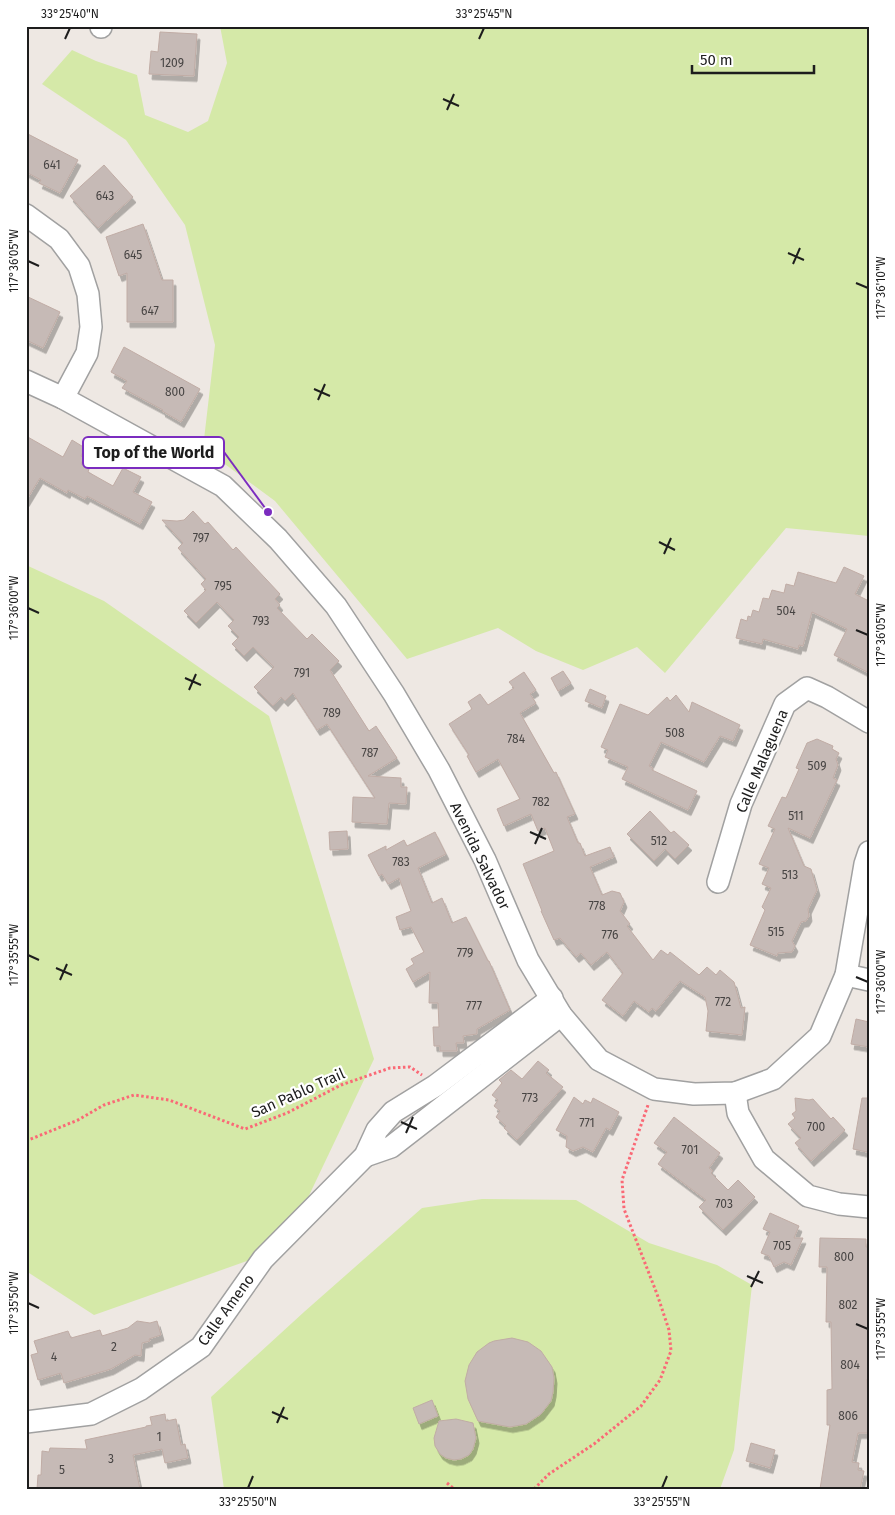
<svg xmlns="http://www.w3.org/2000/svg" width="895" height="1515" font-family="'Fira Sans',sans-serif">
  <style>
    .grass { fill: #d5e9a8 }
    .building { fill: #c6bab6; stroke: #c0aca5; filter: url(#shadow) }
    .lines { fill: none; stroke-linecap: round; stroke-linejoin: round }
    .minor-casing { stroke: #a1a1a1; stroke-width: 24 }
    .path { stroke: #fa6976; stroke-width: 3; stroke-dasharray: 2.5 2.5; stroke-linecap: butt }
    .minor { stroke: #fff; stroke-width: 21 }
    .ticks { fill: none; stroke: #1d1d1d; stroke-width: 2 }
    .labels { text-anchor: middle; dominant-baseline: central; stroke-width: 4.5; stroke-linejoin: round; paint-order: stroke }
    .number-label { font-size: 12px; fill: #474443 }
    .street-label { font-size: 15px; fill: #1d1d1d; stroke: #fff }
    .leader { fill: none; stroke: #7b2cbf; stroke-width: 2 }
    .callout-dot { fill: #7b2cbf; stroke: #fff; stroke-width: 2 }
    .callout { fill: #fff; stroke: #7b2cbf; stroke-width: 2 }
    .callout-label { font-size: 16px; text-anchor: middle; font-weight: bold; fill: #1d1d1d }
    .neatline { fill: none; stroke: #1d1d1d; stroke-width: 2 }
    .ticks-label { font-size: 12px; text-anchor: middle; fill: #1d1d1d }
  </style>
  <defs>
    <filter id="shadow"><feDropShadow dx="3" dy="5.5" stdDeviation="0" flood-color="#0004"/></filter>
  </defs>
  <rect width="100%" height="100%" fill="#eee8e3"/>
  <g class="grass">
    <path d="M220,26H869V536L786,528L665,673L637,647L583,670L536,651L498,628L407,659L275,501L203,448L215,345L185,225L126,140L42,84L72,50L96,61L137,75L145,115L188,132L208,121L227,63Z"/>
    <path d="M26,565L104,601L269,716L374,1059L284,1248L94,1315L26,1271Z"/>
    <path d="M482,1199L576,1200L649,1243L717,1265L752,1285L734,1450L720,1489H224L211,1397L304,1312L422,1208Z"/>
  </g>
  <g class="building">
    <path d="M160,32L197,34L194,76L149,74L151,51L158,52Z"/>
    <path d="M26,133L78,160L60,193L39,183L41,180L26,172Z"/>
    <path d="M104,165L133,197L98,228L70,196Z"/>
    <path d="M143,224L162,280H173V322H127V273L119,276L106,237Z"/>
    <path d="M26,296L60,312L43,348L26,340Z"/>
    <path d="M124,347L200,389L181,422L162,411L163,410L122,388L127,381L111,372Z"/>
    <path d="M26,436L63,457L72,440L85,448L81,456L84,458L81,464L89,469L88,472L113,486L123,468L141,477L133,492L152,502L140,524L87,496L85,499L68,490L67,493L40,478L26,501Z"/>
    <path d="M193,511L205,524L208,522L233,550L236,547L280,594L275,599L280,605L277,608L307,639L312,634L339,661L330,670L369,731L376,726L397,758L368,776L401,778V787H407L406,804L389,803L387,824L352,822L353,797L375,798L327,724L317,730L293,693L285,701L281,697L273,706L254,687L274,667L253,647L244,656L232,644L239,637L228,626L234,620L217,602L196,623L184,611L206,590L201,584L206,579L178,548L183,543L162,520L177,521L184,520Z"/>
    <path d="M844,567L864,576L855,594L869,601V673L834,655L847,629L812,612L803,646L799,645L798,649L763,639L762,644L736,638L741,619L747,621L748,616L751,617L753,610L759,612L763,598L769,599L772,590L784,593L786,584L794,586L798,572L836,583Z"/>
    <path d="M563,671L571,683L558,691L551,678Z"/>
    <path d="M524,672L536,690L530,694L536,703L520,713L554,773L556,772L575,814L567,817L578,843H580L585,856L610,847L614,857L590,867L602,895L612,891L620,893L624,902L620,911L630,924L627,926L653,960L661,950L668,955L670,952L699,975L707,967L716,975L720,970L734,982L741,1008L745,1007L742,1035L706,1031L708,1011L705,997L680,981L656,1011L652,1008L649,1012L634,1001L623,1016L602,1000L623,973L607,952L591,965L581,953L576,957L560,938L554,940L541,911H542L523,864L554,851L545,828L538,831L531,814L504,826L497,809L520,799L498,759L476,772L467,756L469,755L449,724L472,709L468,702L480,694L488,705L514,688L509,682Z"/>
    <path d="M590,689L606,696L602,708L585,701Z"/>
    <path d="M676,695L689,712L692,702L740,725L733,741L720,736L704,762L661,742L649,766L653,768L652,770L697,791L688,810L622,779L628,767L605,757L608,750L601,747L620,704L648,715L667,697L670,701Z"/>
    <path d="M817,739L833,746L832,749L839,753L836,759L838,765L833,778L837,780L810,838L788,828L804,866L811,869L817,890L808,909L809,916L806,921L801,922L792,941L795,946L792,952L778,953L777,956L750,945L765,910L762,907L771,888L762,884L769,868L759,864L775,829L768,826L782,797L786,798L799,769L796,768L807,743Z"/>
    <path d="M650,811L671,833L674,831L689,845L675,859L665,849L654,861L627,834Z"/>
    <path d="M347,831L348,849L330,850L329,832Z"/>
    <path d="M435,832L446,854L418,868L432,903L442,898L452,923L466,917L488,961H489L510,1010L477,1029V1034L463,1036L464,1043H456L457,1051H440V1046H434L433,1027H439L438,1003H429L430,972L413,982L406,969L414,964L411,959L424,952L411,927L400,930L396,917L411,911L399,878L388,884L382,874L379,876L368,855L386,846V850L404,840L407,846Z"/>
    <path d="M856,1019L869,1022V1047L851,1044Z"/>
    <path d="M538,1061L549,1070L546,1073L563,1087L517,1140L504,1128L506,1126L496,1117L500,1111L494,1106L498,1100L492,1095L502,1083L499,1080L511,1070L522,1079Z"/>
    <path d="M574,1097L583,1104L585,1100L591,1103L593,1098L619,1112L610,1130L606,1128L593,1152L583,1147L573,1151L566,1147L567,1136L556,1130Z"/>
    <path d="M795,1098L809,1100L813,1099L831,1119L833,1117L845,1130L811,1161L795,1143L801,1138L788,1124L795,1118L792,1114L796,1111Z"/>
    <path d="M862,1098H869V1149L867,1152L853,1149Z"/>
    <path d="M674,1117L720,1153L709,1168L713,1171L711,1173L728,1190L738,1180L755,1197L723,1230L699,1207L706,1200L658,1164L667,1152L654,1143Z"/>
    <path d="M770,1213L799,1226L794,1238H803L791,1265L784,1262L774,1267L769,1256L761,1253L770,1232L763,1229Z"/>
    <path d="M820,1238L866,1239V1247H869V1328H868L869,1379H867L869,1433H858L852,1462L859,1463L858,1470L864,1471L860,1489H820L830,1425H827V1390L832,1389L831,1322H826L827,1267H819Z"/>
    <path d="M137,1321L150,1323L157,1321L161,1335L149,1339L150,1341L142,1343L141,1356L135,1355L111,1369L64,1383L61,1373L38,1380L31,1355L38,1353L34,1341L68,1331L71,1338L100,1330L102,1336L128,1328Z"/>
    <path d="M512,1338L528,1342L541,1351L552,1367L554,1378L553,1392L551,1401L541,1414L526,1424L510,1427L478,1421L468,1399L465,1381L469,1365L477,1352L489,1343L494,1341Z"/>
    <path d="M432,1400L438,1416L419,1424L413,1408Z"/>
    <path d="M165,1414L166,1421L176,1419L181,1445L185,1444L188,1458L165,1463L162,1449L133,1455L140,1489H37L38,1475H41L42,1451L49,1452L50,1448L87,1449L85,1440L146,1427V1426L152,1425L150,1417Z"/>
    <path d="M456,1419L473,1423L476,1438L473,1449L469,1455L461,1459L454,1460L446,1458L440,1454L435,1446L434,1438L439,1421Z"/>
    <path d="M751,1443L775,1450L770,1468L746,1461Z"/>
  </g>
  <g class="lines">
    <g class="minor-casing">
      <g id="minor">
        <path d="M101,26V27"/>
        <path d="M26,215L59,239L79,266L88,294L91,327L87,353L63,398"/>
        <path d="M26,381L63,398L223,486L278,539L336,606L394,694L439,770L485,860L528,960L561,1015L599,1060L654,1089L694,1094L735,1093L773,1079L820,1036L846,975L865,864L869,852"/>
        <path d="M718,882L741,804L785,704L807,688L827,697L869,722"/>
        <path d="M846,975L869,980"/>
        <path d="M735,1093L738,1113L764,1159L808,1196L839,1204L869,1207"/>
        <path d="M365,1156L391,1147L561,1015"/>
        <path d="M26,1422L91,1414L141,1389L201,1347L263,1259L365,1156L377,1130L393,1112L435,1086L552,998"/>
      </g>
    </g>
    <g class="path">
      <path d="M26,1141L78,1120L104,1105L134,1095L169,1100L245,1129L287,1113L341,1085L390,1068L410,1067L422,1075"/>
      <path d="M447,1483L454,1489"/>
      <path d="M534,1489L549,1474L594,1444L641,1406L660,1380L671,1351L669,1330L657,1294L624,1209L622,1180L648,1105"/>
    </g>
    <use href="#minor" class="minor"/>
  </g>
  <path class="ticks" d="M65,39L70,28M479,39L484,28M443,99L459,106M447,110L454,94M788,253L804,260M28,261L39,266M793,264L800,248M856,283L868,288M314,389L330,396M318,400L325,384M659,542L675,550M664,554L671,538M28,608L39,613M856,630L868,635M185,678L201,685M189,690L196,674M530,832L546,839M535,844L542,828M28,955L39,960M56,968L72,975M856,977L868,982M60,980L67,964M401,1122L417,1129M406,1133L413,1117M747,1276L763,1283M751,1287L759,1271M28,1303L39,1308M856,1324L868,1329M272,1412L288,1419M277,1423L284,1407M248,1488L253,1476M662,1488L667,1476"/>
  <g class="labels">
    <g class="number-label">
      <text x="172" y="63">1209</text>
      <text x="52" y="165">641</text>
      <text x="105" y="196">643</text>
      <text x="133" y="255">645</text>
      <text x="150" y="311">647</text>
      <text x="175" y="392">800</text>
      <text x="201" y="538">797</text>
      <text x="223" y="586">795</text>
      <text x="786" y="611">504</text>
      <text x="261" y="621">793</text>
      <text x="302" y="673">791</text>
      <text x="332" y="713">789</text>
      <text x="675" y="733">508</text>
      <text x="516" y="739">784</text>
      <text x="370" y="753">787</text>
      <text x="817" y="766">509</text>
      <text x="541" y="802">782</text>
      <text x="796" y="816">511</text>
      <text x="659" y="841">512</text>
      <text x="401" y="862">783</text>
      <text x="790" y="875">513</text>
      <text x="597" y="906">778</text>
      <text x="776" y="932">515</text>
      <text x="610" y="935">776</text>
      <text x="465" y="953">779</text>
      <text x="723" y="1002">772</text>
      <text x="474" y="1006">777</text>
      <text x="530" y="1098">773</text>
      <text x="587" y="1123">771</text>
      <text x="816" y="1127">700</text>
      <text x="690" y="1150">701</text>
      <text x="724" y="1204">703</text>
      <text x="782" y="1246">705</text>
      <text x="844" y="1257">800</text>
      <text x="848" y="1305">802</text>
      <text x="114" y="1347">2</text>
      <text x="54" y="1357">4</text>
      <text x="850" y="1365">804</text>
      <text x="848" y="1416">806</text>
      <text x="159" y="1437">1</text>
      <text x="111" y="1459">3</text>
      <text x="62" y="1470">5</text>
    </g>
    <g class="street-label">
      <text transform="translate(762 761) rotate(-67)">Calle Malaguena</text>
      <text transform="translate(480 856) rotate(64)">Avenida Salvador</text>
      <text transform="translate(298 1093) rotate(-24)">San Pablo Trail</text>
      <text transform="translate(226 1310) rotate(-54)">Calle Ameno</text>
    </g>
  </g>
  <path class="leader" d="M268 512L224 452"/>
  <circle class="callout-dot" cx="268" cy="512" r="5"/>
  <rect class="callout" x="83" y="437" width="141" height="31" rx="5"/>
  <g class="callout-label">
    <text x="154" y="458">Top of the World</text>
  </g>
  <rect width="895" height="1515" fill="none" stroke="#ffffff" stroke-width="55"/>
  <path d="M692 65v8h122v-8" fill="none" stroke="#1d1d1d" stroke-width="2.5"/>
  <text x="700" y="65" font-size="15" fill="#1d1d1d" stroke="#ffffff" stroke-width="4" paint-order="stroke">50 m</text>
  <rect x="28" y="28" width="840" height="1460" class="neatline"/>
  <g class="ticks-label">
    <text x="70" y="18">33°25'40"N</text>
    <text x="484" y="18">33°25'45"N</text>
    <text transform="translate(14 261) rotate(-90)" y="4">117°36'05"W</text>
    <text transform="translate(881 288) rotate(-90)" y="4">117°36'10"W</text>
    <text transform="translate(14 608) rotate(-90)" y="4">117°36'00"W</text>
    <text transform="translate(881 635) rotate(-90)" y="4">117°36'05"W</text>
    <text transform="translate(14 955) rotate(-90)" y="4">117°35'55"W</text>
    <text transform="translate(881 982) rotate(-90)" y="4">117°36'00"W</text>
    <text transform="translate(14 1303) rotate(-90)" y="4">117°35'50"W</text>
    <text transform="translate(881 1329) rotate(-90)" y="4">117°35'55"W</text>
    <text x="248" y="1506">33°25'50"N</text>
    <text x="662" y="1506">33°25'55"N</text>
  </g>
</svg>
